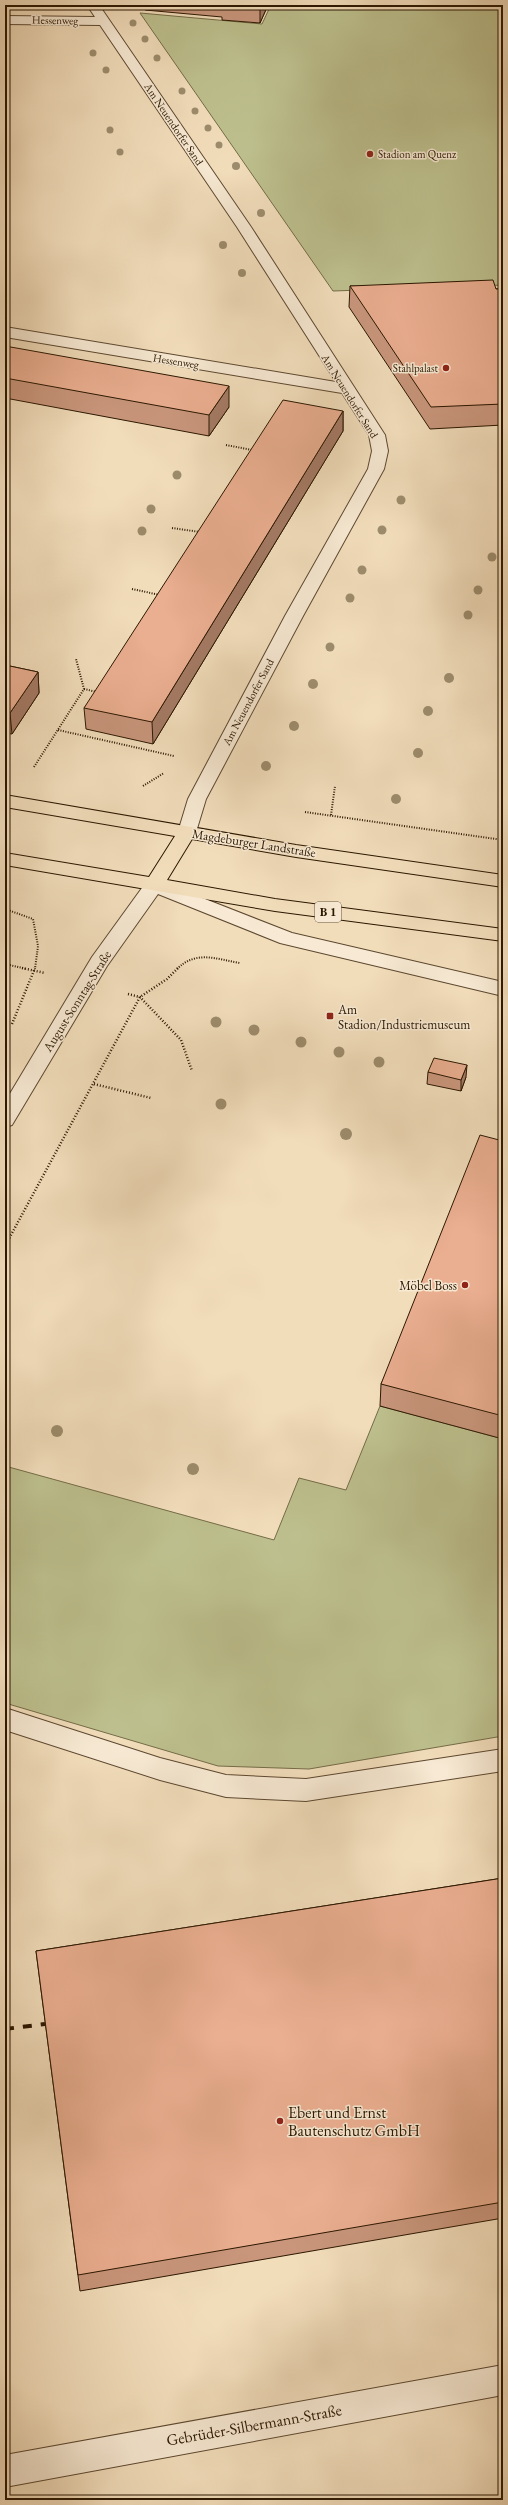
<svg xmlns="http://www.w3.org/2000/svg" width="508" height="2505" font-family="'EB Garamond',serif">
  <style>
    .green { fill: #bdc08e; stroke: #746c48 }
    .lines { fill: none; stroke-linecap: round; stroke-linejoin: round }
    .minor-casing { stroke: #5d4830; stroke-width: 2 }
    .major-casing { stroke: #2b1701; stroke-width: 2 }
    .path-far1 { stroke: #2b1701; stroke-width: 2; stroke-dasharray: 1 1.5; stroke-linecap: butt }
    .path { stroke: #2b1701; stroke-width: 2.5; stroke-dasharray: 1 2; stroke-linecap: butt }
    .minor { fill: #f7e9d3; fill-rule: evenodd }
    .major { fill: #f2ddbb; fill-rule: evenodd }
    .rail { stroke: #2b1701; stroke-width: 4; stroke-dasharray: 9 9; stroke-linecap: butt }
    .tree { fill: #9d8c6c }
    .wall { fill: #c9967c; stroke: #2b1701 }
    .shaded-wall { fill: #a47a65; stroke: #2b1701 }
    .building { fill: #eaae90; stroke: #2b1701 }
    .poi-dot { fill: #8f2418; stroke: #f7e9d3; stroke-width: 1.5 }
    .labels { text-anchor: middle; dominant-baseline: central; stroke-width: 3; stroke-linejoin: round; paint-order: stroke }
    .far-street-label { font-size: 11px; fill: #2b1701; stroke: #f7e9d3 }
    .far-poi-label { font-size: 11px; fill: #2b1701; stroke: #f7e9d3; text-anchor: start }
    .shield { fill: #f7e9d3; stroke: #685640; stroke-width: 1 }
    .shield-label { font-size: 12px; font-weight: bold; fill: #2b1701 }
    .street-label { font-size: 13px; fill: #2b1701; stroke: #f7e9d3 }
    .poi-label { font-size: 13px; fill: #2b1701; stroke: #f7e9d3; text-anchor: start }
    .near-poi-label { font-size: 16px; fill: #2b1701; stroke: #f7e9d3; text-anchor: start }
    .near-street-label { font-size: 16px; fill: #2b1701; stroke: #f7e9d3 }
  </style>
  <rect width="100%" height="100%" fill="#f2ddbb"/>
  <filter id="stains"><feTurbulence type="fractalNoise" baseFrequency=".005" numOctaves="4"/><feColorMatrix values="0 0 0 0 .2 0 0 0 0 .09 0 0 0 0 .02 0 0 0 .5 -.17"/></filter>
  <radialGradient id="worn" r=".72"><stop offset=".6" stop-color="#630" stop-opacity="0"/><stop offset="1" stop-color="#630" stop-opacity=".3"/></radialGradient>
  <g class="green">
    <path d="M331,5H503V285L333,291L140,13L262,24L270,7Z"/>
    <path d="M380,1406L503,1439V1736L309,1769L218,1766L5,1703V1466L274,1540L299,1478L346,1490Z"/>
  </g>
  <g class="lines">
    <g class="minor-casing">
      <g id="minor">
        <path d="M87,5H99L251,227L385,435L388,451L384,469L303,616L206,799L196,832L194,836H180L178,832L188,799L285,616L368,469L372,451L369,435L342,393L5,337V327L336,382L237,227L100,25L5,24V16L95,17Z"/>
        <path d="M154,879L292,933L503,982V996L280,943L158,894L107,966L12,1125L5,1127V1102L92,957L147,881Z"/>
        <path d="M5,1708L160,1758L226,1775L306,1779L503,1749V1771L306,1801L226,1797L160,1780L5,1730Z"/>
        <path d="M503,2365V2395L5,2487V2455Z"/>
      </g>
    </g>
    <g class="major-casing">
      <path id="major" d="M5,795L296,845L503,875V887L296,857L192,839L167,880L275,899L503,929V941L275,911L5,865V853L149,877L175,836L5,807Z"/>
    </g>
    <g class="path-far1">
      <path d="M226,445L252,450"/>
      <path d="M172,528L200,532"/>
      <path d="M132,589L160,595"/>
      <path d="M84,689L97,692"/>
      <path d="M58,730L174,756"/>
      <path d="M34,767L84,689L76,659"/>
      <path d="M143,786L164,773"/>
      <path d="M305,812L503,840"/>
      <path d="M331,815L335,786"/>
      <path d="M5,909L33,919L38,946L35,969"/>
      <path d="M5,964L27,969"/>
      <path d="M177,969C196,950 216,959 240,963"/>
    </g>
    <g class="path">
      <path d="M22,968L45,973"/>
      <path d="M128,994L140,997L181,1040L192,1071"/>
      <path d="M12,1024L35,968"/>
      <path d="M94,1084L151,1098"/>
      <path d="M5,1246L140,997L167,979L178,968"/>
    </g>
    <use href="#minor" class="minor"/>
    <use href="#major" class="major"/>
    <path class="rail" d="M5,2029L45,2024"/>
  </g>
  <g class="tree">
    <circle cx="133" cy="23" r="3.5"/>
    <circle cx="145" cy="39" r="3.5"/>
    <circle cx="93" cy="53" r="3.5"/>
    <circle cx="157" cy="58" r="3.5"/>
    <circle cx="106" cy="70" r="3.5"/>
    <circle cx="182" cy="91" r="3.5"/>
    <circle cx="195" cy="111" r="3.5"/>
    <circle cx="208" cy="128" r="3.5"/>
    <circle cx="110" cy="130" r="3.5"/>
    <circle cx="219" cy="145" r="3.5"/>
    <circle cx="120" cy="152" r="3.5"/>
    <circle cx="236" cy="166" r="4"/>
    <circle cx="261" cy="213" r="4"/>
    <circle cx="223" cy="245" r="4"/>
    <circle cx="242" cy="273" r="4"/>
    <circle cx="177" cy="475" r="4.5"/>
    <circle cx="401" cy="500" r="4.5"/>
    <circle cx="151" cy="509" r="4.5"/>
    <circle cx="382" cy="530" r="4.5"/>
    <circle cx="142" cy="531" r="4.5"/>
    <circle cx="492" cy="557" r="4.5"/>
    <circle cx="362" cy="570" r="4.5"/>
    <circle cx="478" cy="590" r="4.5"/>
    <circle cx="350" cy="598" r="4.5"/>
    <circle cx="468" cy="615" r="4.5"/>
    <circle cx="330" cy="647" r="4.5"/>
    <circle cx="449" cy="678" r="5"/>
    <circle cx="313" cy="684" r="5"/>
    <circle cx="428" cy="711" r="5"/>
    <circle cx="294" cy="726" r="5"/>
    <circle cx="418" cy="753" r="5"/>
    <circle cx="266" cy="766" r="5"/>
    <circle cx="396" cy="799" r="5"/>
    <circle cx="216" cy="1022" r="5.5"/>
    <circle cx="254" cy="1030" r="5.5"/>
    <circle cx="301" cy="1042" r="5.5"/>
    <circle cx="339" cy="1052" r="5.5"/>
    <circle cx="379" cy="1062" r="5.5"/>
    <circle cx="221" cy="1104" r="5.5"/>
    <circle cx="346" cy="1134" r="6"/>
    <circle cx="57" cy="1431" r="6"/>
    <circle cx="193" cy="1469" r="6"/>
  </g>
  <g class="wall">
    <path d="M145,5H268L260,23L222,20V17L145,10Z"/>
    <path d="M350,286L503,289V425L430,429L349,307Z"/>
    <path d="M5,346L229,407L209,436L5,398Z"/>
    <path d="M343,411V431L153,744L86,729L84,708Z"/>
    <path d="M5,665L38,672L39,693L12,734L5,733Z"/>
    <path d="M428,1072L466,1077L461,1091L427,1084Z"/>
    <path d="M503,1141V1439L380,1406L381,1384Z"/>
    <path d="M503,1878V2218L80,2291L36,1951Z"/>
  </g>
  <g class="shaded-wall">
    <path d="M260,5H268L260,23Z"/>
    <path d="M229,386V407L209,436V415Z"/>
    <path d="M343,411V431L153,744L152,722Z"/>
    <path d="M38,672L39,693L12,734L10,713Z"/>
    <path d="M467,1065L466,1077L461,1091V1080Z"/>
  </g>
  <g class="building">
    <path d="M239,5H260V7Z"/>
    <path d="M493,280L496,289H503V404L431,407L350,286Z"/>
    <path d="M5,346L229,386L209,415L5,378Z"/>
    <path d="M283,400L343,411L152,722L84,708Z"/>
    <path d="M5,665L38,672L10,713L5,712Z"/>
    <path d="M434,1058L467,1065L461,1080L428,1072Z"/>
    <path d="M480,1135L503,1141V1416L381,1384Z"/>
    <path d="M503,1878V2202L78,2275L36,1951Z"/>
  </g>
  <g class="poi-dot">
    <circle cx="370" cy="154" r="4"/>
    <circle cx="446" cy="368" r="4"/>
    <rect x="326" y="1012" width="8" height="8" rx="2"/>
    <circle cx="465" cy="1285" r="4"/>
    <circle cx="280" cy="2121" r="4"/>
  </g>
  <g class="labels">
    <g class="far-street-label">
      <text transform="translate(55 20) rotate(1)">Hessenweg</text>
      <text transform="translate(174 124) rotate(56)">Am Neuendorfer Sand</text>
      <text transform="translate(176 361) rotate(9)">Hessenweg</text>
      <text transform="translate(350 396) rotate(58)">Am Neuendorfer Sand</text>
      <text transform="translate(248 702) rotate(-62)">Am Neuendorfer Sand</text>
    </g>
    <g class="far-poi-label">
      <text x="378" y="154">Stadion am Quenz</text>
      <text x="438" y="368" text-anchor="end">Stahlpalast</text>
    </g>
    <rect class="shield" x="315" y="902" width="26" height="20" rx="3"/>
    <g class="shield-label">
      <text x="328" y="912">B 1</text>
    </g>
    <g class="street-label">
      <text transform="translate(254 843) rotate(9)">Magdeburger Landstraße</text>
      <text transform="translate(77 1001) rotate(-58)">August-Sonntag-Straße</text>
    </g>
    <g class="poi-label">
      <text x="338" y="1009">Am<tspan x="338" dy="15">Stadion/Industriemuseum</tspan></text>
      <text x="457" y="1285" text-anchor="end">Möbel Boss</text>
    </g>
    <g class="near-poi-label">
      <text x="288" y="2112">Ebert und Ernst<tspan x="288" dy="18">Bautenschutz GmbH</tspan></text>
    </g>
    <g class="near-street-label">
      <text transform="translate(254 2425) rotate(-10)">Gebrüder-Silbermann-Straße</text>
    </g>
  </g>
  <rect width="508" height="2505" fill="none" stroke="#f2ddbb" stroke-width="20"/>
  <rect x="6" y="6" width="496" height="2493" fill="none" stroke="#2b1701" stroke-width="2"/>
  <rect x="10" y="10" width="488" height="2485" fill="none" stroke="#2b1701"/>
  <rect width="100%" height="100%" filter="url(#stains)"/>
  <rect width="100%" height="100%" fill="url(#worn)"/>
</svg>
